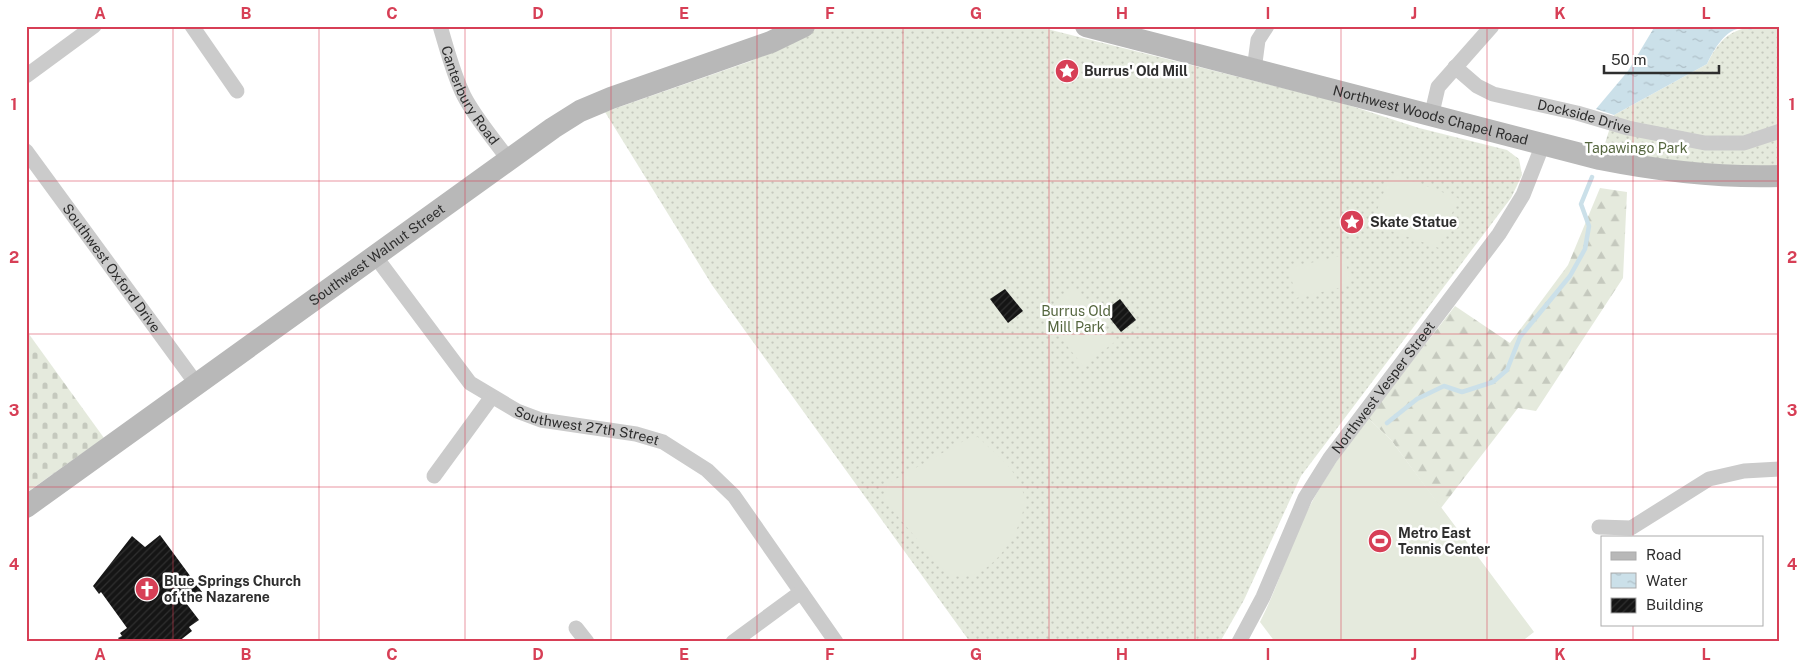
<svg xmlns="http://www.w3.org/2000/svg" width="1806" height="668" font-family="'Public Sans',sans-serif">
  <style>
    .grass { fill: url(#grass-dots) }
    .forest { fill: url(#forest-firs) }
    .cemetery { fill: url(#cemetery-stones) }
    .garden { fill: #e5eadd }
    .water { fill: url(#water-ripples) }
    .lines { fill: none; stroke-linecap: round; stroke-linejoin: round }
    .stream { stroke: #cbe0e9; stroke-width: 4.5 }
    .building { fill: url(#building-hatch) }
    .street { stroke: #cbcbcb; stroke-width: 15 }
    .secondary { stroke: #b8b8b8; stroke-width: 22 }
    .grid { fill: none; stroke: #d73f56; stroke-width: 1; stroke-opacity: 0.55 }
    .labels { text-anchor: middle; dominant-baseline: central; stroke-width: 5; stroke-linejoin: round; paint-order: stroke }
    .poi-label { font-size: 14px; font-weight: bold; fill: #2e2e2e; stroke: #fff; text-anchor: start }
    .street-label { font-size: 14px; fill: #2e2e2e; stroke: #fff }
    .park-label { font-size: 14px; fill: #55663f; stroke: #fff }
    .neatline { fill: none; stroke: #d73f56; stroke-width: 2 }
    .grid-label { font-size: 16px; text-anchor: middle; font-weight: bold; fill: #d73f56 }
  </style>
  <defs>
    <pattern id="grass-dots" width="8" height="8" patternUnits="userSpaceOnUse" patternTransform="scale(1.25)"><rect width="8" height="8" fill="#e5eadd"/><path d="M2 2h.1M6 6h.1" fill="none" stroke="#c5c9be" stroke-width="1.8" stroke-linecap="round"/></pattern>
    <pattern id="forest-firs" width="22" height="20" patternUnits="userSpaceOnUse" patternTransform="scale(1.25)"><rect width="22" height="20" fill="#e5eadd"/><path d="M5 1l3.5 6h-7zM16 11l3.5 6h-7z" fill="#c5c9be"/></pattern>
    <pattern id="cemetery-stones" width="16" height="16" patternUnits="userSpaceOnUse" patternTransform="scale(1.25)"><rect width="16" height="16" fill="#e5eadd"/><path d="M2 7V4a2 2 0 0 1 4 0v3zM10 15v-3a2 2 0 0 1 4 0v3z" fill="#c5c9be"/></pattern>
    <pattern id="water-ripples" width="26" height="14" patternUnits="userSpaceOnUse" patternTransform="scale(1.25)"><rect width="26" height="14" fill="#cbe0e9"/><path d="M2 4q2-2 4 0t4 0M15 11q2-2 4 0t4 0" fill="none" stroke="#afc0c8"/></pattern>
    <pattern id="building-hatch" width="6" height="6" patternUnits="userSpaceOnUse" patternTransform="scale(1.25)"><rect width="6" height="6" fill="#151515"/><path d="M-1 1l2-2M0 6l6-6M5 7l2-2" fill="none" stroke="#2f2f2f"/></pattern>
  </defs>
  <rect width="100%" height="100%" fill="#fff"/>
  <g class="grass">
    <path d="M812,26H1035L1339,102L1419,128L1507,150L1519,159L1522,175L1511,198L1301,476L1244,600L1220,642H970L712,285L605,112L751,61Z"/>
    <path d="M1780,26V175L1600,159L1614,115L1707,64C1725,27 1742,26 1780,26Z"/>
  </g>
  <path class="forest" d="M1600,188L1627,192L1623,278L1536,411L1518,408L1441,508L1391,440L1368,418L1455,306L1510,343L1568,265Z"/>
  <path class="cemetery" d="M26,330L104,438L26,493Z"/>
  <g class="garden">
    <path d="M1391,173L1458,198L1439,248L1372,224Z"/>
    <path d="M1344,255L1351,285L1296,298L1289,268Z"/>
    <path d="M1075,288L1116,341L1083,366L1042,314Z"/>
    <path d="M1368,418L1391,440L1534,632L1521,642H1275L1260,622C1278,587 1288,550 1305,515C1323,480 1344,449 1368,418Z"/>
    <path d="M978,437C994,453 1021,472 1024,497C1027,524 996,572 968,576C959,578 953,575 945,572L883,499L887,484L969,438Z"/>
  </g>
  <path class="water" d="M1655,26H1756L1751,30C1730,21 1715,47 1707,64L1614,115L1596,109L1628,71Z"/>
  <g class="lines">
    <path class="stream" d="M1387,423L1417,399L1444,386L1462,392L1493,382L1507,370L1520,337L1570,276L1585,249L1589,226L1581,204L1592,177"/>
  </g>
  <g class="building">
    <path d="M1005,289L1023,311L1008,323L990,299Z"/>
    <path d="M1120,299L1136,320L1121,332L1104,311Z"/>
    <path d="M160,535L202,592L186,603L199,620L189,627L192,631L178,642H121L118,638L122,636L120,633L127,628L101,592L99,594L93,586L132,536L145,547Z"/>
  </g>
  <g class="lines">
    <g class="street">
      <path d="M192,26L237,91"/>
      <path id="s1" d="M440,26C447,49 453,74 464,96C476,119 493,138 508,159"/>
      <path id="s2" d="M1455,67L1477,86L1493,94L1577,113L1628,128L1705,143H1744L1780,131"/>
      <path d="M1254,70L1258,40L1267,26"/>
      <path d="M26,76L94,26"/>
      <path d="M1431,117L1438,87L1492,26"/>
      <path id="s3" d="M26,151L198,386"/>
      <path id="s4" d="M375,256L470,383L517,411L541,420L636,434L663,442L707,470L734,496L836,642"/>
      <path d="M434,476L491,398"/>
      <path d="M1599,527L1631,528L1709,479L1744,471L1780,469"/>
      <path d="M576,628L587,642"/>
      <path d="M733,642L801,592"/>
      <path id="s5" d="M1239,642L1263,597L1305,498L1330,458L1499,234L1523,195L1543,144"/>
    </g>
    <g class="secondary">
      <path id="s6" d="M1086,26L1600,159C1660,171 1719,178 1780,176"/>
      <path id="s7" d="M26,507L553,128L580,111L611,98L771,42L804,26"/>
    </g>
  </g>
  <path class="grid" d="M173,26V642M319,26V642M465,26V642M611,26V642M757,26V642M903,26V642M1049,26V642M1195,26V642M1341,26V642M1487,26V642M1633,26V537M26,181H1780M26,334H1780M26,487H1780M1633,624V642"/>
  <defs>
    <g id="sight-disc" transform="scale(1.25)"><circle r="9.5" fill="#d73f56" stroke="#fff"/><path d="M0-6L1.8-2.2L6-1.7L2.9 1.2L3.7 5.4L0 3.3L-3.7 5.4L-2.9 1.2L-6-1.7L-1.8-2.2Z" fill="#fff"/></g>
    <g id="stadium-disc" transform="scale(1.25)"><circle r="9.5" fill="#d73f56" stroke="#fff"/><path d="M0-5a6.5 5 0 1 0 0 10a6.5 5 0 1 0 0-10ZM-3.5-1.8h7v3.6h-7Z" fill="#fff"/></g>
    <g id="church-disc" transform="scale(1.25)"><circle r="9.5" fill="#d73f56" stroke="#fff"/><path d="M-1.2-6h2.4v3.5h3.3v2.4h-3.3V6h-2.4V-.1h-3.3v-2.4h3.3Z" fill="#fff"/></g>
  </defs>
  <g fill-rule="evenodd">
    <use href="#sight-disc" x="1067" y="71"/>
    <use href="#sight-disc" x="1352" y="222"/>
    <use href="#stadium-disc" x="1380" y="541"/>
    <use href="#church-disc" x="147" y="589"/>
  </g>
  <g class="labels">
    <g class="poi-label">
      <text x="1084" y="71">Burrus' Old Mill</text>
      <text x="1370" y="222">Skate Statue</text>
      <text x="1398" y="533">Metro East<tspan x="1398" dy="16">Tennis Center</tspan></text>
      <text x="164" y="581">Blue Springs Church<tspan x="164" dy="16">of the Nazarene</tspan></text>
    </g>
    <g class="street-label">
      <text stroke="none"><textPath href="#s1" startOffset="76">Canterbury Road</textPath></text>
      <text stroke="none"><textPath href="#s6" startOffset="356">Northwest Woods Chapel Road</textPath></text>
      <text stroke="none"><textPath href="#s2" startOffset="141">Dockside Drive</textPath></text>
      <text stroke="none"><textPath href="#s7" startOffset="432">Southwest Walnut Street</textPath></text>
      <text stroke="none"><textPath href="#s3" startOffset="145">Southwest Oxford Drive</textPath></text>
      <text stroke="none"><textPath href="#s5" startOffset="294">Northwest Vesper Street</textPath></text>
      <text stroke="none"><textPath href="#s4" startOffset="285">Southwest 27th Street</textPath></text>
    </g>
    <g class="park-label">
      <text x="1636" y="148">Tapawingo Park</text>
      <text x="1076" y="311">Burrus Old<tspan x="1076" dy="16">Mill Park</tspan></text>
    </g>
  </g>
  <rect width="1806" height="668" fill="none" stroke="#ffffff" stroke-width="55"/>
  <rect x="1601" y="536" width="162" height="90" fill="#ffffff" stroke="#ababab"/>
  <rect x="1611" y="552" width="25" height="8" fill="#b8b8b8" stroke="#ababab"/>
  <text x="1646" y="560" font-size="15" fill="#2e2e2e">Road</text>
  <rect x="1611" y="573" width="25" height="15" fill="url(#water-ripples)" stroke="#ababab"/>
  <text x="1646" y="586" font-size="15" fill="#2e2e2e">Water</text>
  <rect x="1611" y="598" width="25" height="15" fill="url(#building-hatch)" stroke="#ababab"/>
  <text x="1646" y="610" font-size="15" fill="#2e2e2e">Building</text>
  <path d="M1604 65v8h115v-8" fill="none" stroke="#2e2e2e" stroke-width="2.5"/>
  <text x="1611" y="65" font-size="15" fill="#2e2e2e" stroke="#ffffff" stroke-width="4" paint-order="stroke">50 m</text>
  <rect x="28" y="28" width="1750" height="612" class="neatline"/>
  <g class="grid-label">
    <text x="100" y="19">A</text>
    <text x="246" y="19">B</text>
    <text x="392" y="19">C</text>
    <text x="538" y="19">D</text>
    <text x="684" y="19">E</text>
    <text x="830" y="19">F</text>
    <text x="976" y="19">G</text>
    <text x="1122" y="19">H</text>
    <text x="1268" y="19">I</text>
    <text x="1414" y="19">J</text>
    <text x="1560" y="19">K</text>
    <text x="1706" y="19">L</text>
    <text x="14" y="110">1</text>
    <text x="1792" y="110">1</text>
    <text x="14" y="263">2</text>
    <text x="1792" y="263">2</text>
    <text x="14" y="416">3</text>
    <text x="1792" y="416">3</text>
    <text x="14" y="570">4</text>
    <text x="1792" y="570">4</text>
    <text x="100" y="660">A</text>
    <text x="246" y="660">B</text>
    <text x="392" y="660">C</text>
    <text x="538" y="660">D</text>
    <text x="684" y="660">E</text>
    <text x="830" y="660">F</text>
    <text x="976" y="660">G</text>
    <text x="1122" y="660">H</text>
    <text x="1268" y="660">I</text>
    <text x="1414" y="660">J</text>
    <text x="1560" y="660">K</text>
    <text x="1706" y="660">L</text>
  </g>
</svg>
